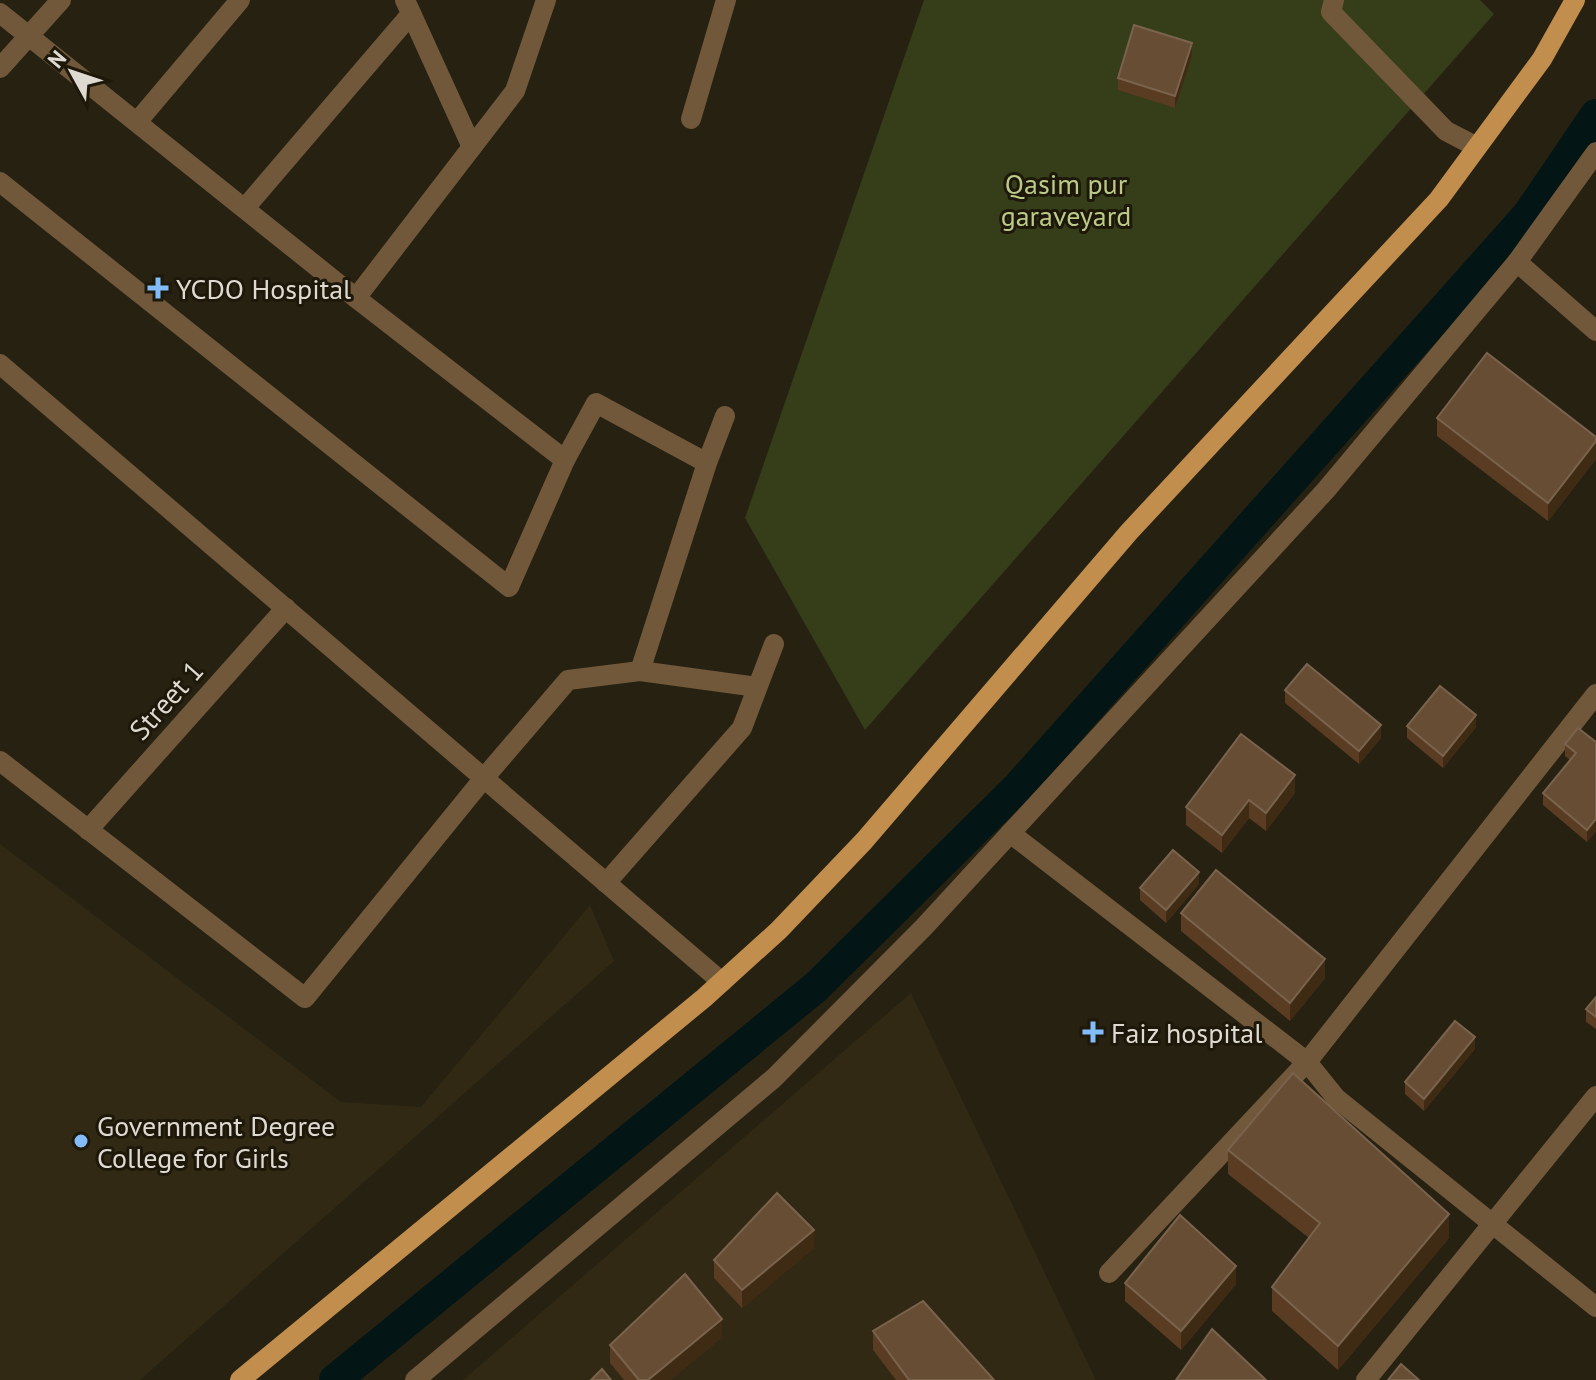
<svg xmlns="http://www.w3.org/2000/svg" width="1596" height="1380" font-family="'PT Sans',sans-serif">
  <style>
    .built { fill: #312913 }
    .green { fill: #353d19 }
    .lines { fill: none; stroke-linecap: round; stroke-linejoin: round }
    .canal { stroke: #041515; stroke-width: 32 }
    .minor { stroke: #71583b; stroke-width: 20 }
    .major { stroke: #c18e4d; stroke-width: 20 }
    .wall { fill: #593c21 }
    .shaded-wall { fill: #3f2a13 }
    .building { fill: #674d34; stroke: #7a634d; stroke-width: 2 }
    .poi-dot { fill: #82bcfa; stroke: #1d1809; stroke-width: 3 }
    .labels { text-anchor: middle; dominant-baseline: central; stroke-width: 6; stroke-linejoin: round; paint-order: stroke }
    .park-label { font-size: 28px; fill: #bbcb87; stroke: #1d1809 }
    .poi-label { font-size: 28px; fill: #dedad1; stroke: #1d1809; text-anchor: start }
    .street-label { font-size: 28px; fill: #dedad1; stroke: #1d1809 }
  </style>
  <rect width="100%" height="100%" fill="#272112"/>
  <g class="built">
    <path d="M0,844L341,1102L421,1107L590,905L614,961L140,1380H0Z"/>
    <path d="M911,993L1096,1380H463Z"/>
  </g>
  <path class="green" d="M924,0H1480L1494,14L865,730L745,518Z"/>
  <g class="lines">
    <path class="canal" d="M335,1380L816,987L1019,786L1528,215L1596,115"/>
    <g class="minor">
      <path d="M405,0L472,147"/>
      <path d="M1334,0L1331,12L1446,131L1477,147"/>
      <path d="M0,13L356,298L565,460L509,587L0,182"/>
      <path d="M0,68L61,0"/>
      <path d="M691,119L726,0"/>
      <path d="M137,122L240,0"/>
      <path d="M245,208L411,14"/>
      <path d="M1517,262L1596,331"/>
      <path d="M356,298L515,91L546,0"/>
      <path d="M0,364L722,982"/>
      <path d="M565,460L596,403L707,463"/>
      <path d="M640,671L707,463L725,416"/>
      <path d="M1596,694L1307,1062L1336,1098L1596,1307"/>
      <path d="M0,761L305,998L484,778L568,680L640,671L757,687"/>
      <path d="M88,830L286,608"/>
      <path d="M1010,833L1307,1062L1109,1273"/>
      <path d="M606,883L742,728L774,644"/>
      <path d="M415,1380L774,1078L924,927L1326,490L1517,262L1596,152"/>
      <path d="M1366,1380L1596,1096"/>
    </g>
    <path class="major" d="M240,1380L704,998L779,930L864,841L1129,532L1439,199L1542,59L1575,0"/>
  </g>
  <g class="wall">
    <path d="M1192,56L1175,108L1118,90V78Z"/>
    <path d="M1437,418L1596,437V459L1548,521L1437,436Z"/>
    <path d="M1285,690L1381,738L1359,764L1285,703Z"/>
    <path d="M1407,726L1476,727L1443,768L1407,738Z"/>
    <path d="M1596,742V831L1587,842L1543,805V793L1570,760L1565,756V744Z"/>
    <path d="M1295,793L1266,831L1249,818L1222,853L1186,825V807Z"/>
    <path d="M1199,884L1166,923L1140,900V888Z"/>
    <path d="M1181,913L1325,978L1290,1021L1181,931Z"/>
    <path d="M1596,997V1029L1586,1022V1009Z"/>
    <path d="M1475,1049L1424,1111L1405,1094V1082Z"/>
    <path d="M1228,1150L1449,1238L1338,1370L1272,1311V1287L1309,1238L1228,1174Z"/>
    <path d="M814,1248L742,1308L714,1278V1260Z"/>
    <path d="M1125,1283L1236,1284L1181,1350L1125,1301Z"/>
    <path d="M873,1331L994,1380H896L873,1350Z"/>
    <path d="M722,1337L670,1380H624L610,1363V1345Z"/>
  </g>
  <g class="shaded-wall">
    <path d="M1192,43V56L1175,108V96Z"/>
    <path d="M1596,441V459L1548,521V503Z"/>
    <path d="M1476,715V727L1443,768V756Z"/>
    <path d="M1381,725V738L1359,764V751Z"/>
    <path d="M1295,775V793L1266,831V813Z"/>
    <path d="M1249,800V818L1222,853V835Z"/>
    <path d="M1596,819V831L1587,842V830Z"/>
    <path d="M1199,872V884L1166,923V910Z"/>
    <path d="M1325,959V978L1290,1021V1003Z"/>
    <path d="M1475,1037V1049L1424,1111V1099Z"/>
    <path d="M1449,1214V1238L1338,1370V1346Z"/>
    <path d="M814,1230V1248L742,1308V1290Z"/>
    <path d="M1236,1266V1284L1181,1350V1331Z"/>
    <path d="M722,1319V1337L670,1380H648Z"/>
  </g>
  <g class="building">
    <path d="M1134,25L1192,43L1175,96L1118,78Z"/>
    <path d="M1487,353L1596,437V441L1548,503L1437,418Z"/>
    <path d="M1307,664L1381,725L1359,751L1285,690Z"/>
    <path d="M1440,686L1476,715L1443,756L1407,726Z"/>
    <path d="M1578,728L1596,742V819L1587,830L1543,793L1576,753L1565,744Z"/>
    <path d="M1241,734L1295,775L1266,813L1249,800L1222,835L1186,807Z"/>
    <path d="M1173,850L1199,872L1166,910L1140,888Z"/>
    <path d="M1216,870L1325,959L1290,1003L1181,913Z"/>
    <path d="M1596,997V1017L1586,1009Z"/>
    <path d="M1455,1021L1475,1037L1424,1099L1405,1082Z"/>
    <path d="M1293,1073L1449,1214L1338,1346L1272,1287L1320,1223L1228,1150Z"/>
    <path d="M777,1193L814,1230L742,1290L714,1260Z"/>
    <path d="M1180,1215L1236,1266L1181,1331L1125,1283Z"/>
    <path d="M685,1274L722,1319L648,1380H639L610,1345Z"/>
    <path d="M923,1301L994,1380H909L873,1331Z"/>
    <path d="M1212,1329L1266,1380H1176Z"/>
    <path d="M1401,1364L1419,1380H1388Z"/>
    <path d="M602,1369L611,1380H591Z"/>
  </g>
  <g class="poi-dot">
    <path d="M154 276h8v8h8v8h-8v8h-8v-8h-8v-8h8z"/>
    <path d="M1089 1020h8v8h8v8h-8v8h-8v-8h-8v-8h8z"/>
    <circle cx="81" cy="1141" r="8"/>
  </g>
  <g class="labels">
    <g class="park-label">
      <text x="1066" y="183">Qasim pur<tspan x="1066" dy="32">garaveyard</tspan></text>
    </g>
    <g class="poi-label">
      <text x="176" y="288">YCDO Hospital</text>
      <text x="1111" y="1032">Faiz hospital</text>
      <text x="97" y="1125">Government Degree<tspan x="97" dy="32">College for Girls</tspan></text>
    </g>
    <g class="street-label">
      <text transform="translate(166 700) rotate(-48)">Street 1</text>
    </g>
  </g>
  <g transform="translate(72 72) rotate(310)" stroke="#1d1809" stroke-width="6" paint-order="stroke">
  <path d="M0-6L14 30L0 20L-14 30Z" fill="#dedad1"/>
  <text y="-12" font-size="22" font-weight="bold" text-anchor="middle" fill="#dedad1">N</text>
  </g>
</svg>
